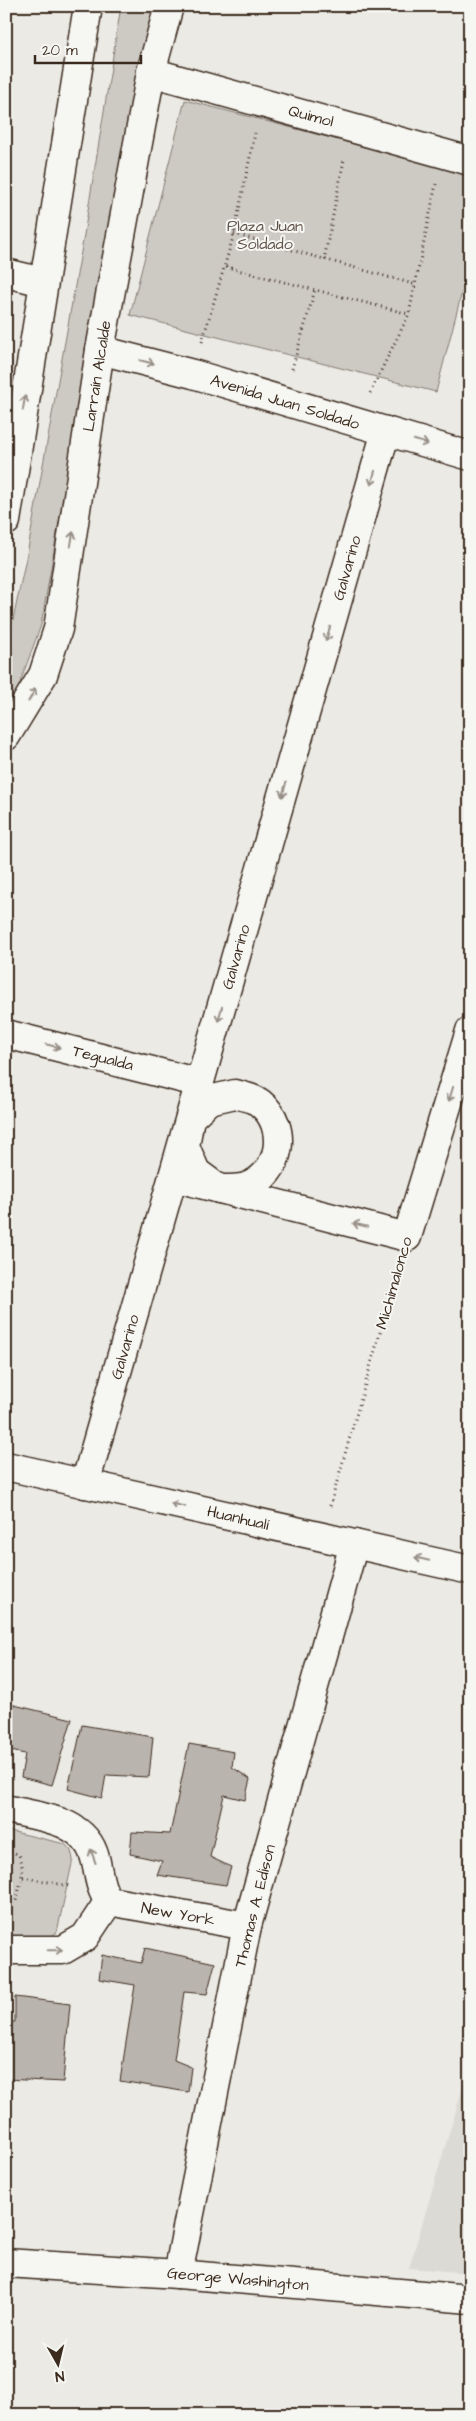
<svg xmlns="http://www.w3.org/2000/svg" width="476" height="2421" font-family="'Architects Daughter',sans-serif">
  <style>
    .built { fill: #dcdad4 }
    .green { fill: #cdcac4; stroke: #847a71 }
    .building { fill: #bab4ae; stroke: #3b2a1e }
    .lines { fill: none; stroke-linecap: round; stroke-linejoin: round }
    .minor-casing { stroke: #3b2a1e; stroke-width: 31 }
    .major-casing { stroke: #3b2a1e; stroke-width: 31 }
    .path { stroke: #3b2a1e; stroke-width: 3; stroke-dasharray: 1 4; stroke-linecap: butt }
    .minor { stroke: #f6f6f2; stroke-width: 28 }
    .major { stroke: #f6f6f2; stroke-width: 28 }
    .oneway { stroke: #989088 }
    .labels { text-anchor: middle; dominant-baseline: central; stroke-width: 4; stroke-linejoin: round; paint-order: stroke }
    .street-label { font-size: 16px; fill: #3b2a1e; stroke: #f6f6f2 }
    .park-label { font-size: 16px; fill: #605248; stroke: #f6f6f2 }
  </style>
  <rect width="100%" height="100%" fill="#ebeae5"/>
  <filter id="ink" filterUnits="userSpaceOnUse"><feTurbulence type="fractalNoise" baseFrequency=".02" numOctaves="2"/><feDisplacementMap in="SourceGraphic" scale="10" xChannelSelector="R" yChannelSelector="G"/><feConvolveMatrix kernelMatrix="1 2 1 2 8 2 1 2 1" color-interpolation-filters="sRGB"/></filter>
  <g filter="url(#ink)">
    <path class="built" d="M470,2063V2273L409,2268Z"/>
    <g class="green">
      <path d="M121,6H153L138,70L41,625L17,691L6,707V653L28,549L83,241Z"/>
      <path d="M185,100L470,174V261L436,392L130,315Z"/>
      <path d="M6,1830L65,1844L71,1851L73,1859L57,1932L50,1937L6,1938Z"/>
    </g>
    <g class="building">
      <path d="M6,1703L72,1719L52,1785L21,1777L25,1754L6,1750Z"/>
      <path d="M82,1725L153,1737L149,1777L106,1775L102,1798L68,1789Z"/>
      <path d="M189,1744L234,1752L232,1767L250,1779L245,1800L224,1795L210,1857L231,1867L226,1885L157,1875L162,1861L130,1854L132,1832L170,1834Z"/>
      <path d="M145,1948L215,1963L207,1994L184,1992L174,2060L191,2067L188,2092L120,2081L135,1985L99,1979L102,1955L141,1963Z"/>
      <path d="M15,1997L70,2004L63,2082L6,2079V2022H15Z"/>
    </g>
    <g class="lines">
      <g class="minor-casing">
        <g id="minor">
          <path d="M151,72L470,161"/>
          <path d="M6,273L43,282"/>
          <path d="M100,350L193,374L470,456"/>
          <path d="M6,521L88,6"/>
          <path d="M6,736L43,675L58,629L100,350L151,72L169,6"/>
          <path d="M6,1034L200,1083"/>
          <path d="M235,1094C242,1096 254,1098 260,1103C289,1126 282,1174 246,1187C238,1189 227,1189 219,1189L196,1172L185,1146L190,1118L209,1100Z"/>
          <path d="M173,1177L407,1237L470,1031"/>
          <path d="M85,1484L386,431"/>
          <path d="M6,1809C39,1817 85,1819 95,1858C99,1873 99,1888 109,1901L247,1926"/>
          <path d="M6,1950H63L85,1937L109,1901"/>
          <path d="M6,2263L178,2274L470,2299"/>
          <path d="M178,2274L247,1926L354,1544"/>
        </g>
      </g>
      <g class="major-casing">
        <path id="major" d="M6,1466L470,1570"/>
      </g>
      <g class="path">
        <path d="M234,234L417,285"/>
        <path d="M324,260L344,160"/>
        <path d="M226,267L409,314"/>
        <path d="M202,342L234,234L255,133"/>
        <path d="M292,369L315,290"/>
        <path d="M370,393L409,314L436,184"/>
        <path d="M330,1506L399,1267"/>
        <path d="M6,1849L19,1855C26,1870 20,1885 16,1901L6,1900"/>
        <path d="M23,1877L69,1886"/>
      </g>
      <use href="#minor" class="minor"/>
      <use href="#major" class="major"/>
    </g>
    <defs><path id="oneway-shaft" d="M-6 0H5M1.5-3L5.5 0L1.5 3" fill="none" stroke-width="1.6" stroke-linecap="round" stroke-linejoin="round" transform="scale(1.25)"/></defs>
    <g class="oneway">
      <use href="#oneway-shaft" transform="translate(147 362) rotate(14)"/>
      <use href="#oneway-shaft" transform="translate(24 403) rotate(-81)"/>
      <use href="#oneway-shaft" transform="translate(421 442) rotate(17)"/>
      <use href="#oneway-shaft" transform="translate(373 478) rotate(106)"/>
      <use href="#oneway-shaft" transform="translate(72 539) rotate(-81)"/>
      <use href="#oneway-shaft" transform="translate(328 634) rotate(106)"/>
      <use href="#oneway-shaft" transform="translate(32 695) rotate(-61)"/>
      <use href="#oneway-shaft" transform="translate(284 790) rotate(106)"/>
      <use href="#oneway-shaft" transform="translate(220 1014) rotate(106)"/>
      <use href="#oneway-shaft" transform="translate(53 1046) rotate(14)"/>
      <use href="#oneway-shaft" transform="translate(451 1094) rotate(107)"/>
      <use href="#oneway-shaft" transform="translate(360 1225) rotate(-166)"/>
      <use href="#oneway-shaft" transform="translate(178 1505) rotate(-167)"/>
      <use href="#oneway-shaft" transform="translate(422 1559) rotate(-167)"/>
      <use href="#oneway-shaft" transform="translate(93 1856) rotate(-110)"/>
      <use href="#oneway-shaft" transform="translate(55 1950) rotate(-1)"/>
    </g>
  </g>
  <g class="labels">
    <g class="street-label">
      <text transform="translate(311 116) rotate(15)">Quimol</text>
      <text transform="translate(97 376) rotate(-81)">Larraín Alcalde</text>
      <text transform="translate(285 402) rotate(17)">Avenida Juan Soldado</text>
      <text transform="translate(347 568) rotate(-74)">Galvarino</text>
      <text transform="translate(236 957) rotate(-74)">Galvarino</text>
      <text transform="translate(103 1058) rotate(14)">Tegualda</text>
      <text transform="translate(394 1283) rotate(-74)">Michimalonco</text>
      <text transform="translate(125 1347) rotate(-74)">Galvarino</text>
      <text transform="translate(238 1518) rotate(13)">Huanhualí</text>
      <text transform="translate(255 1906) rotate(-76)">Thomas A. Edison</text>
      <text transform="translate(178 1914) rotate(10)">New York</text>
      <text transform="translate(238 2279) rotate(5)">George Washington</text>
    </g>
    <g class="park-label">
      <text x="265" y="226">Plaza Juan<tspan x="265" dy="18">Soldado</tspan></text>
    </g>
  </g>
  <rect width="476" height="2421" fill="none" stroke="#f6f6f2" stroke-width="25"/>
  <rect x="12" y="12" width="451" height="2396" fill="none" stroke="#3b2a1e" stroke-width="2" filter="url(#ink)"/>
  <g transform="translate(58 2364) rotate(172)" stroke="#f6f6f2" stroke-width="4" paint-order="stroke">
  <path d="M0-4L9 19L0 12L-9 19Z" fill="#3b2a1e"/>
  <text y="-8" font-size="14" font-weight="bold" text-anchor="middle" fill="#3b2a1e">N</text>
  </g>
  <path d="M35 55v8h106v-8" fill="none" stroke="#3b2a1e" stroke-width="2.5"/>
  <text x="42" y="55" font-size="15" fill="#3b2a1e" stroke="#f6f6f2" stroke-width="4" paint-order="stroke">20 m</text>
</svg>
